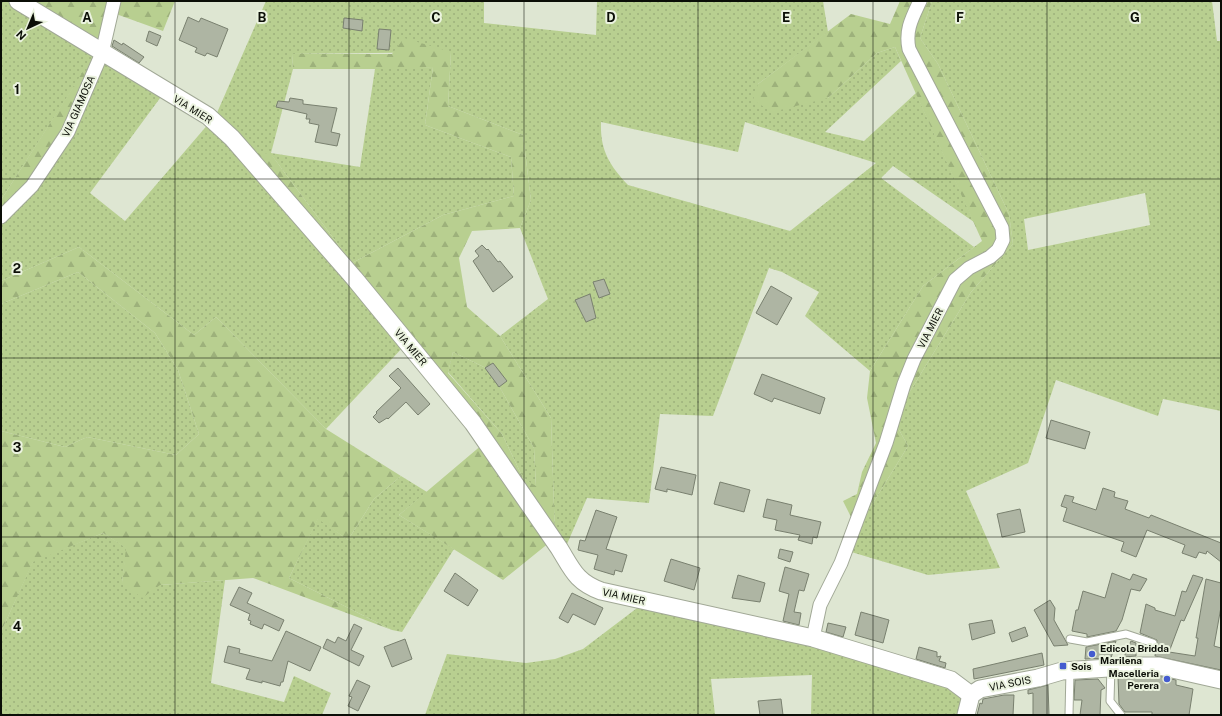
<svg xmlns="http://www.w3.org/2000/svg" width="1222" height="716" font-family="'Public Sans',sans-serif">
  <style>
    .grass { fill: url(#grass-dots); fill-rule: evenodd }
    .forest { fill: url(#forest-firs); fill-rule: evenodd }
    .building { fill: #aeb5a3; stroke: #79806f }
    .lines { fill: none; stroke-linecap: round; stroke-linejoin: round }
    .service-casing { stroke: #a1a896; stroke-width: 9 }
    .minor-casing { stroke: #a1a896; stroke-width: 15 }
    .tertiary-casing { stroke: #a1a896; stroke-width: 19 }
    .service { stroke: #fff; stroke-width: 7 }
    .minor { stroke: #fff; stroke-width: 13 }
    .tertiary { stroke: #fff; stroke-width: 17 }
    .grid { fill: none; stroke: #0b0e07; stroke-width: 1; stroke-opacity: 0.55 }
    .poi-dot { fill: #445bcf; stroke: #ebf3df; stroke-width: 1.5 }
    .labels { text-anchor: middle; dominant-baseline: central; stroke-width: 4; stroke-linejoin: round; paint-order: stroke }
    .street-label { font-size: 10px; fill: #0b0e07; stroke: #ebf3df }
    .poi-label { font-size: 10px; font-weight: bold; fill: #0b0e07; stroke: #ebf3df; text-anchor: start }
    .grid-label { font-size: 13px; text-anchor: middle; font-weight: bold; fill: #0b0e07; stroke: #ebf3df; stroke-width: 4; stroke-linejoin: round; paint-order: stroke }
  </style>
  <defs>
    <pattern id="grass-dots" width="8" height="8" patternUnits="userSpaceOnUse"><rect width="8" height="8" fill="#b8cf90"/><path d="M2 2h.1M6 6h.1" fill="none" stroke="#9db17b" stroke-width="1.8" stroke-linecap="round"/></pattern>
    <pattern id="forest-firs" width="22" height="20" patternUnits="userSpaceOnUse"><rect width="22" height="20" fill="#b8cf90"/><path d="M5 1l3.5 6h-7zM16 11l3.5 6h-7z" fill="#9db17b"/></pattern>
  </defs>
  <rect width="100%" height="100%" fill="#dee6d2"/>
  <g class="grass">
    <path d="M1,1H25L169,86L90,193L125,221L216,115L266,1H484V23L596,35L597,1H823L828,32L758,84L828,98L877,53L895,47L901,61L825,132L864,141L916,93L974,222L893,166L881,178L974,247L923,286L870,371L805,316L819,292L782,272L769,268L713,416L660,414L649,503L587,498L564,551L555,538L551,418L500,336L548,299L520,228L531,200L523,135L448,106L451,52L292,54L293,69L271,153L360,167L375,69L433,67L425,125L511,157L514,196L443,215L352,263L270,153L405,345L326,429L216,317L194,335L79,247L1,281V221L84,71L1,200ZM601,122L738,152L745,122L876,163L790,231L628,185C609,165 600,150 601,122Z"/>
    <path d="M932,1H1212L1217,41H1221V411L1163,399L1158,416L1056,380L1028,463L966,491L1000,568L928,575L848,551L857,529L908,446L893,419L971,292L1013,244L1009,214L938,64L920,38ZM1145,193L1150,225L1028,250L1024,219Z"/>
    <path d="M78,272L155,333L178,370L199,434L176,455L87,437L65,447L1,431V304Z"/>
    <path d="M453,352L490,370L534,448L536,487L523,478L502,434L448,372Z"/>
    <path d="M401,476L427,492L399,515L454,549L402,632L392,630L289,578L318,518L348,540L374,499Z"/>
    <path d="M103,533L127,548L122,582L160,585L225,580L211,683L284,702L294,676L331,693L322,715H1V632L33,561Z"/>
    <path d="M649,599L815,636L973,698L968,715H811L812,675L711,679L715,715H425L447,654L526,663L555,659L583,649Z"/>
  </g>
  <g class="forest">
    <path d="M25,1H175L163,31L116,14L100,44Z"/>
    <path d="M900,1H932L920,38L938,64L1009,214L1013,244L971,292L893,419L908,446L857,529L843,501L857,494L862,472L876,443L867,398L870,371L923,286L982,241L895,47L877,53L828,98L772,112L753,100L758,84L851,14L890,24Z"/>
    <path d="M404,38L451,52L448,106L523,135L531,200L520,228L472,231L459,258L467,307L500,336L551,418L555,538L503,580L399,515L483,444L405,345L234,155L270,153L352,263L443,215L514,196L511,157L425,125L433,67L411,69H293L292,54H392ZM453,352L490,370L534,448L536,486L523,478L502,434L448,373Z"/>
    <path d="M84,70L95,90L24,199L1,221V200Z"/>
    <path d="M79,247L194,335L216,317L326,429L401,476L374,499L348,540L318,519L289,578L392,630L253,578L160,585L142,598L122,582L126,548L103,533L33,562L1,632V431L65,447L87,437L176,455L199,434L178,370L155,333L78,272L1,304V281Z"/>
  </g>
  <g class="building">
    <path d="M188,17L199,22L201,18L228,29L217,57L207,53L205,56L195,52L197,48L179,40Z"/>
    <path d="M344,18L363,20L362,31L343,28Z"/>
    <path d="M379,29L391,30L389,50L377,49Z"/>
    <path d="M149,31L161,36L157,46L146,41Z"/>
    <path d="M114,40L122,45L123,43L144,57L139,63L112,46Z"/>
    <path d="M290,98L303,100V104L337,108L331,132L340,134L337,146L315,142L319,125L309,123L310,119H306L307,114L276,107L278,101L289,102Z"/>
    <path d="M482,245L487,250L488,249L498,262L500,261L513,277L493,292L473,261L479,256L475,251Z"/>
    <path d="M604,279L610,294L599,298L593,282Z"/>
    <path d="M771,286L792,298L777,325L756,313Z"/>
    <path d="M590,294L596,318L586,322L575,300Z"/>
    <path d="M493,363L507,381L499,387L485,368Z"/>
    <path d="M398,368L430,404L418,415L406,402L388,419L387,418L379,423L373,417L377,413L376,412L401,388L389,376Z"/>
    <path d="M762,374L825,398L820,414L774,398L772,402L754,394Z"/>
    <path d="M1051,420L1090,432L1085,449L1046,438Z"/>
    <path d="M661,467L696,475L692,495L667,489V492L655,489Z"/>
    <path d="M720,482L750,490L744,512L714,504Z"/>
    <path d="M1103,488L1115,492L1114,497L1128,501L1125,509L1149,518L1151,515L1221,543V562L1207,551L1206,554L1199,552L1196,558L1182,553L1185,545L1147,530L1136,557L1121,551L1124,542L1063,521L1067,508L1061,506L1065,495L1074,497L1072,502L1096,510Z"/>
    <path d="M767,499L792,505L790,515L821,522L817,538L813,537L812,544L798,540L800,535L775,530L777,520L763,517Z"/>
    <path d="M1020,509L1025,532L1002,537L997,514Z"/>
    <path d="M596,510L617,517L606,549L627,555L622,572L615,570L614,575L594,569L598,555L578,550L580,540L585,541Z"/>
    <path d="M780,549L793,552L790,562L778,558Z"/>
    <path d="M671,559L700,568L694,590L664,581Z"/>
    <path d="M785,567L809,574L804,591L799,590L794,612L801,613L799,625L783,621L789,594L779,591Z"/>
    <path d="M455,573L478,590L468,606L444,591Z"/>
    <path d="M1112,573L1130,580L1133,574L1147,579L1140,591L1131,589L1122,620L1116,631L1087,637V634L1072,631L1076,610H1078L1083,591L1105,598Z"/>
    <path d="M738,575L765,583L760,602L732,598Z"/>
    <path d="M1193,575L1203,578L1184,621L1181,620L1169,652L1195,656L1198,638H1196L1206,579L1221,583V607L1214,646L1221,648V670L1155,656L1157,640L1140,633L1146,604L1155,608V610L1175,616L1182,591L1186,592Z"/>
    <path d="M239,587L252,593L247,603L284,620L279,631L264,624L262,629L250,624L251,621L248,620L250,614L230,605Z"/>
    <path d="M572,593L603,608L595,625L573,614L568,623L559,618Z"/>
    <path d="M1050,600L1055,608L1054,620L1068,645L1054,646L1038,617L1034,610Z"/>
    <path d="M861,612L889,620L883,643L855,635Z"/>
    <path d="M992,620L995,633L972,640L969,624Z"/>
    <path d="M828,623L846,627L843,637L826,632Z"/>
    <path d="M354,624L362,628L351,650L364,656L359,666L323,648L327,639L335,643L338,637L346,641Z"/>
    <path d="M1025,627L1028,636L1012,642L1009,633Z"/>
    <path d="M286,631L321,647L310,671L288,661L283,682H281L280,686L262,681V683L246,679L250,669L224,662L228,646L240,649L239,653L272,661Z"/>
    <path d="M405,639L412,659L392,667L384,647Z"/>
    <path d="M1116,641L1111,658L1085,659L1086,647Z"/>
    <path d="M1131,641L1136,643V656L1124,657Z"/>
    <path d="M919,647L937,652V657L941,656L939,661L946,663L945,668L916,659Z"/>
    <path d="M1042,653L1044,665L974,679L973,669Z"/>
    <path d="M1158,676L1176,680V685L1193,689L1189,715H1152V712H1125L1119,704L1118,677Z"/>
    <path d="M1098,679L1105,688L1101,690L1100,715H1080L1082,700H1074L1075,680Z"/>
    <path d="M357,680L370,686L358,711L348,706L352,697L349,696Z"/>
    <path d="M1048,685L1049,715H1033V693L1028,694V690Z"/>
    <path d="M1004,695H1014L1013,715H977L980,703L982,704L983,699Z"/>
    <path d="M781,699L783,715H760L758,701Z"/>
  </g>
  <g class="lines">
    <g class="service-casing">
      <g id="service">
        <path d="M1070,639L1087,642L1126,634L1153,643"/>
        <path d="M1111,667L1110,701L1121,715"/>
        <path d="M1069,715L1070,670"/>
      </g>
    </g>
    <g class="minor-casing">
      <g id="minor">
        <path d="M1,217L32,186L68,132L102,53L114,1"/>
        <path d="M813,638L820,605L841,563L854,528L886,443L904,384L914,359L955,280L969,268L990,257L998,250L1003,240L1002,228L909,49C905,30 912,18 920,1"/>
      </g>
    </g>
    <g class="tertiary-casing">
      <g id="tertiary">
        <path d="M18,1L208,116L232,138L354,278L473,423L559,548C572,569 576,582 601,591L813,638L951,680L971,695"/>
        <path d="M966,715L971,695L980,689L1038,678L1062,671L1140,666H1159L1221,680"/>
      </g>
    </g>
    <use href="#service" class="service"/>
    <use href="#minor" class="minor"/>
    <use href="#tertiary" class="tertiary"/>
  </g>
  <path class="grid" d="M175,1V715M349,1V715M524,1V715M698,1V715M873,1V715M1047,1V715M1,179H1221M1,358H1221M1,537H1221"/>
  <g class="poi-dot">
    <circle cx="1092" cy="654" r="4"/>
    <rect x="1059" y="662" width="8" height="8" rx="2"/>
    <circle cx="1167" cy="679" r="4"/>
  </g>
  <g class="labels">
    <g class="street-label">
      <text transform="translate(78 106) rotate(-66)">VIA GIAMOSA</text>
      <text transform="translate(193 109) rotate(32)">VIA MIER</text>
      <text transform="translate(930 328) rotate(-63)">VIA MIER</text>
      <text transform="translate(411 347) rotate(50)">VIA MIER</text>
      <text transform="translate(624 596) rotate(13)">VIA MIER</text>
      <text transform="translate(1010 683) rotate(-11)">VIA SOIS</text>
    </g>
    <g class="poi-label">
      <text x="1100" y="648">Edicola Bridda<tspan x="1100" dy="12">Marilena</tspan></text>
      <text x="1071" y="666">Sois</text>
      <text x="1159" y="673" text-anchor="end">Macelleria<tspan x="1159" dy="12">Perera</tspan></text>
    </g>
  </g>
  <g class="grid-label">
    <text x="87" y="22">A</text>
    <text x="262" y="22">B</text>
    <text x="436" y="22">C</text>
    <text x="611" y="22">D</text>
    <text x="786" y="22">E</text>
    <text x="960" y="22">F</text>
    <text x="1135" y="22">G</text>
    <text x="17" y="94">1</text>
    <text x="17" y="273">2</text>
    <text x="17" y="452">3</text>
    <text x="17" y="631">4</text>
  </g>
  <rect width="1222" height="716" fill="none" stroke="#0b0e07" stroke-width="4"/>
  <g transform="translate(28 28) rotate(224)" stroke="#ebf3df" stroke-width="3" paint-order="stroke">
  <path d="M0-3L7 15L0 10L-7 15Z" fill="#0b0e07"/>
  <text y="-6" font-size="11" font-weight="bold" text-anchor="middle" fill="#0b0e07">N</text>
  </g>
</svg>
